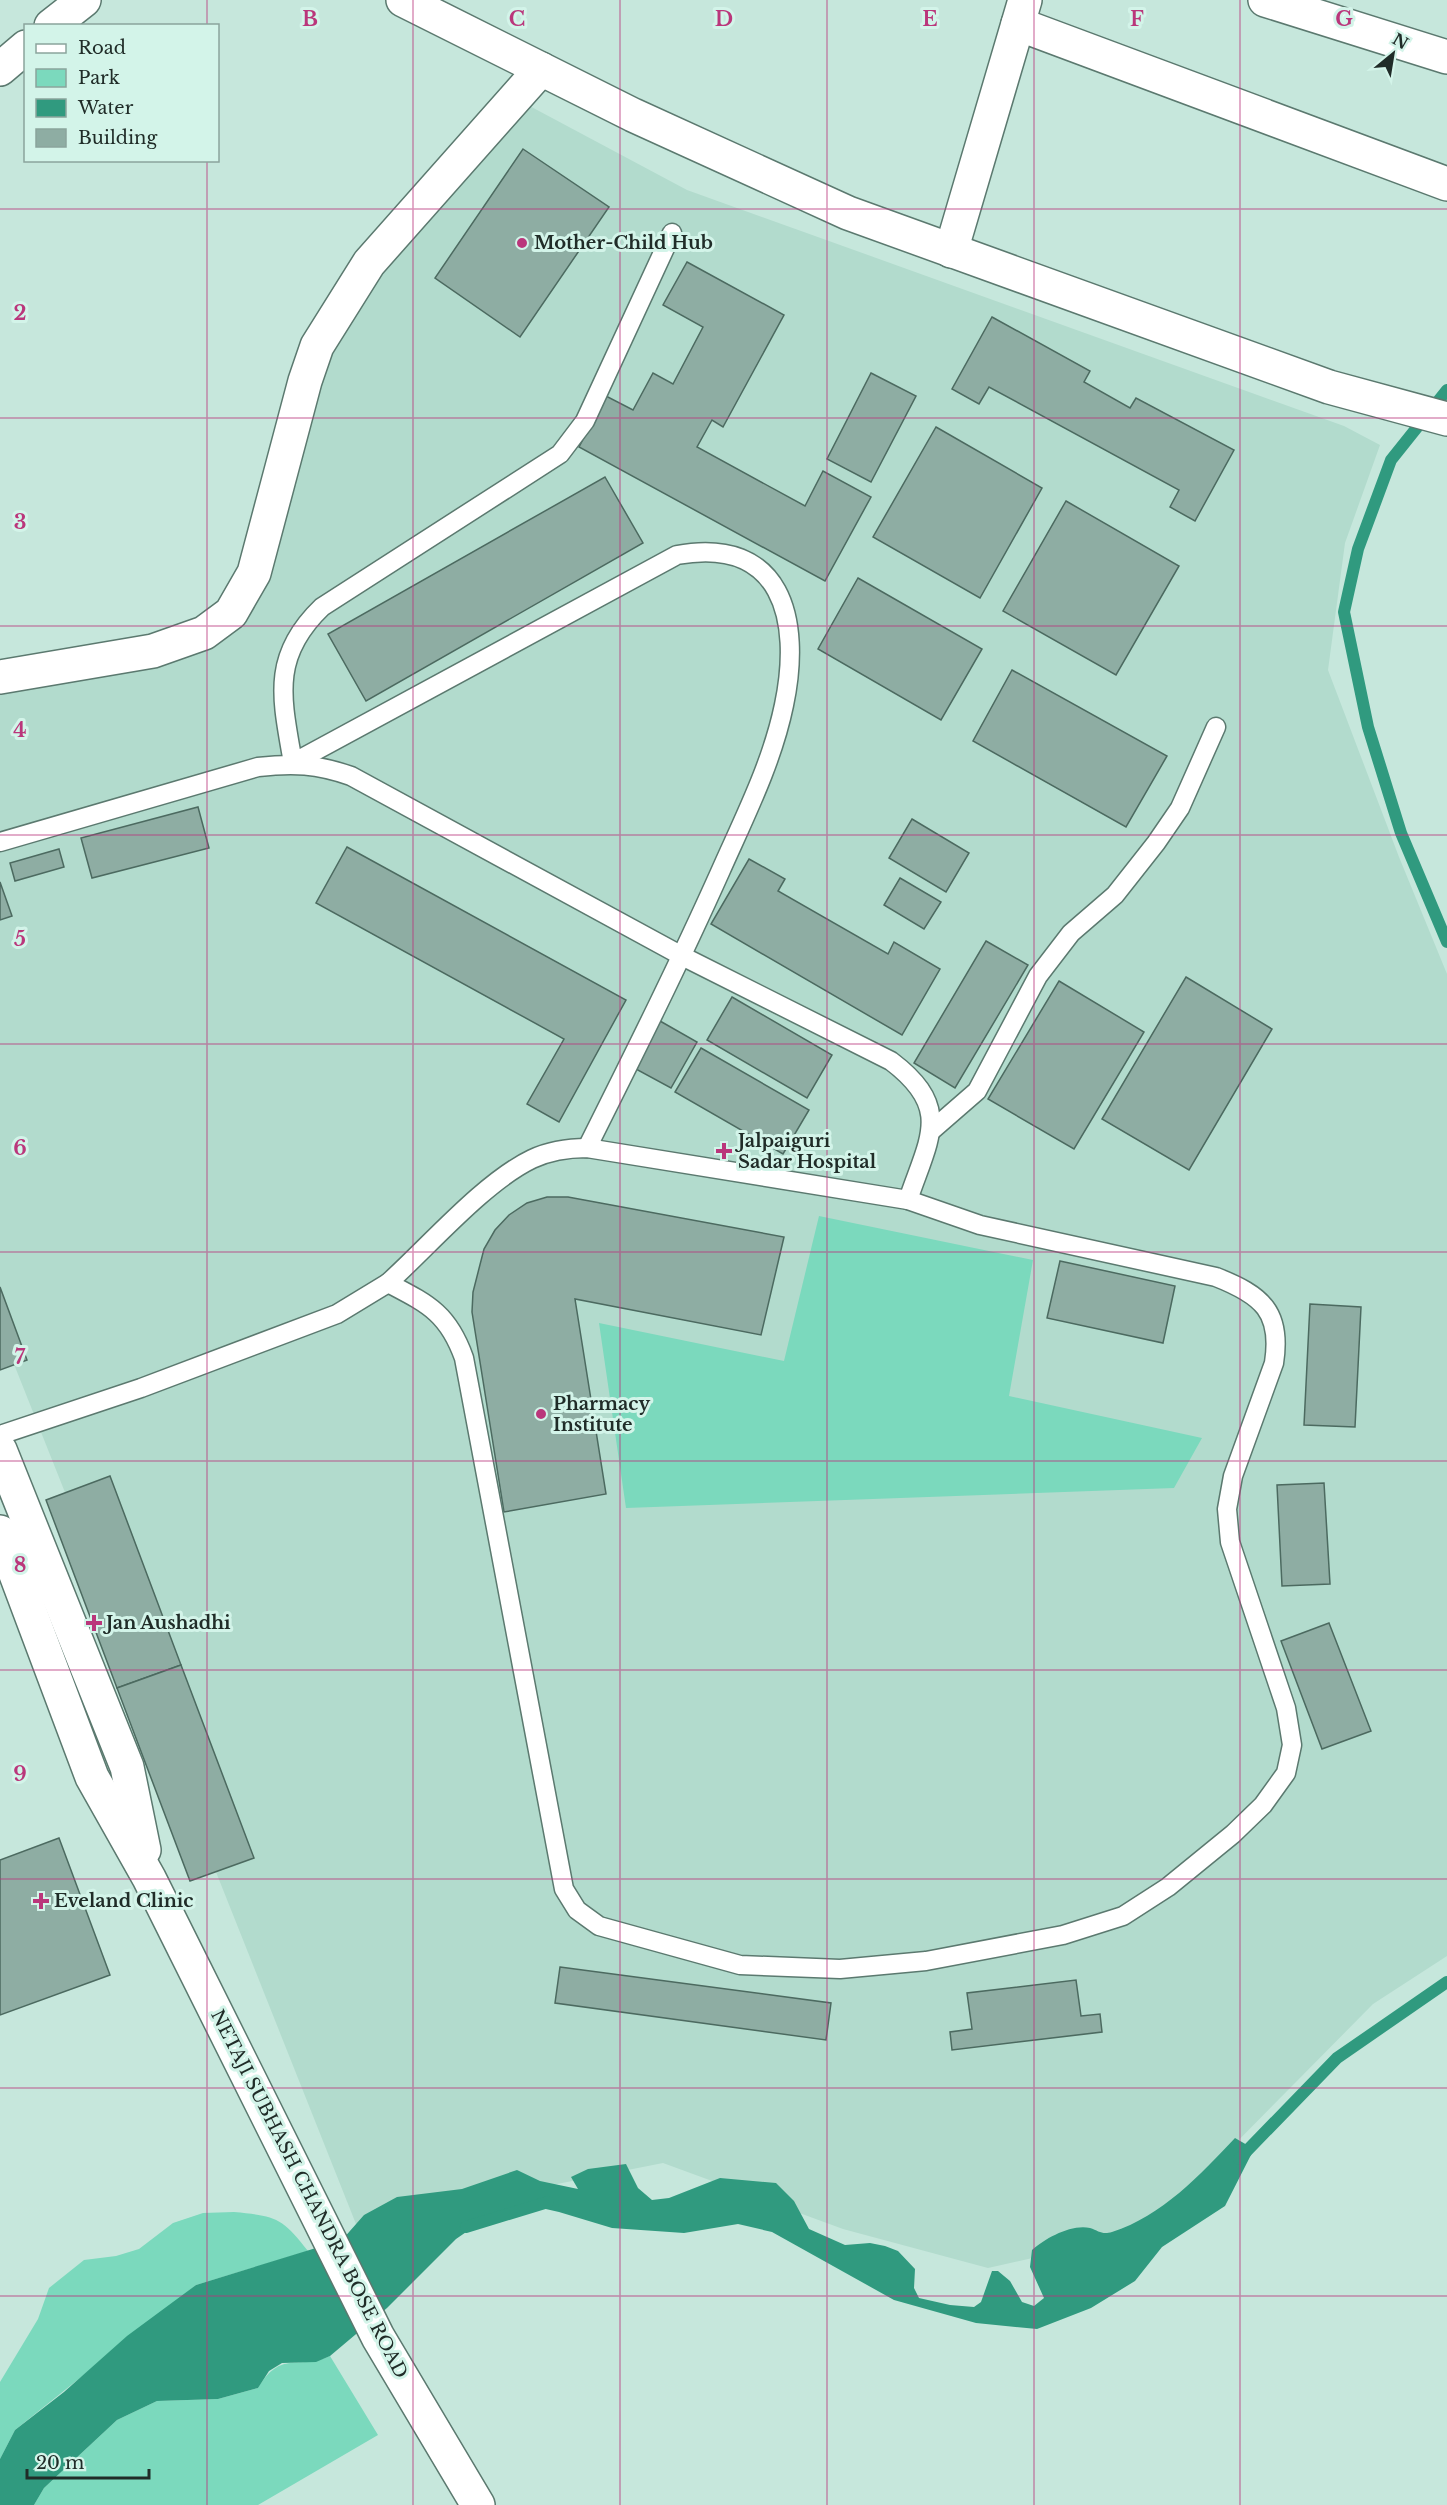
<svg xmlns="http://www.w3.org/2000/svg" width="1447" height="2505" font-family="'Libre Baskerville',serif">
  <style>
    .built { fill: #b2dbcd }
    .green { fill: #7bd9bd }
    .water { fill: #309a7f }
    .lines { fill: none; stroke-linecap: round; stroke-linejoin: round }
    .stream { stroke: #309a7f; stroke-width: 12 }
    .building { fill: #8eada3; stroke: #4c6a60; stroke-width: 1.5 }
    .lane-casing { stroke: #5b796f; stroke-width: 21 }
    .street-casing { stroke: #5b796f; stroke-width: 36 }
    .secondary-casing { stroke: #5b796f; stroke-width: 36 }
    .lane { stroke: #fff; stroke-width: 18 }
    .street { stroke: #fff; stroke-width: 33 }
    .secondary { stroke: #fff; stroke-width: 33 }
    .grid { fill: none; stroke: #ba367b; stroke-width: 1.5; stroke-opacity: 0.55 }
    .poi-dot { fill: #ba367b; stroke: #d3f4e9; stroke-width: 2 }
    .labels { text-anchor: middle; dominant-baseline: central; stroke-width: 6; stroke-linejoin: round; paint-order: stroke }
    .poi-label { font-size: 18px; font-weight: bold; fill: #202c28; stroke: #d3f4e9; text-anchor: start }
    .street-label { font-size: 18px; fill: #202c28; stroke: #d3f4e9 }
    .grid-label { font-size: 20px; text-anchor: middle; font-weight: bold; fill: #ba367b; stroke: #d3f4e9; stroke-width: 6; stroke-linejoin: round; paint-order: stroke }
  </style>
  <rect width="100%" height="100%" fill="#c6e7dc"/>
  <path class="built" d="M524,103L687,190L1344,426L1380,445L1345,543L1328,670L1399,857L1447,974V1956L1373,2004L1148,2232L988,2268L843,2229L663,2163L356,2224L0,1329V688L228,625L317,372L365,282Z"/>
  <g class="green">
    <path d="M819,1216L1033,1260L1009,1396L1202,1438L1174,1488L626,1508L599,1323L784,1361Z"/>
    <path d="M234,2212C275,2216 282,2217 308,2251L196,2285L15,2430L0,2459V2382L38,2319L49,2288L84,2260L116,2256L139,2249L173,2223L203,2213Z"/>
    <path d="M330,2356L378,2435L258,2505H34L44,2488L117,2420L157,2401L218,2399L258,2388C282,2349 296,2371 330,2356Z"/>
  </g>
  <path class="water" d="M1235,2138L1254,2149L1225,2206L1162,2247L1135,2281L1091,2308L1037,2329L976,2323L894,2300L772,2232L738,2224L684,2233L612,2228L559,2212L528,2205L488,2217L456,2239L387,2308L330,2356L316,2362L282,2363L269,2371L258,2388L218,2399L157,2401L117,2420L44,2488L34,2505H0V2459L15,2430L64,2392L127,2336L196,2285L342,2240L364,2215L397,2197L462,2189L517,2170L540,2181L578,2189L571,2177L588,2169L626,2164L638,2188L652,2200L669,2198L720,2178L776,2183L794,2201L809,2229L845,2245L870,2243L885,2246L898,2251L915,2269L914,2288L919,2298L950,2305L974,2307L981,2302L992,2271H998L1010,2281L1022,2302L1034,2306L1044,2298L1030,2267L1032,2250C1046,2238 1071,2224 1090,2228C1099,2231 1102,2235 1112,2232C1162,2216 1200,2175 1235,2138Z"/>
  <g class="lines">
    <g class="stream">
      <path d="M1447,390L1391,460L1358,549L1344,612L1368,727L1401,833L1447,942"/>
      <path d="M1239,2159L1337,2058L1447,1982"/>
      <path d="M466,2227L548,2202"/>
    </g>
  </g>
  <g class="building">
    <path d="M523,149L609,207L520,337L435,278Z"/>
    <path d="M687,262L784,315L723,427L712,420L697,447L805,506L823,471L871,497L825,581L579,447L606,396L633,410L653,373L673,384L703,327L663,305Z"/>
    <path d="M992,317L1090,371L1084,382L1130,408L1136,398L1234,450L1195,521L1170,507L1179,490L989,387L979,404L952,389Z"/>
    <path d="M871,373L916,396L871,482L827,459Z"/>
    <path d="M936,427L1042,488L980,598L873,537Z"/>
    <path d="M605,477L643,543L366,701L328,634Z"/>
    <path d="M1066,501L1179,566L1116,675L1003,611Z"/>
    <path d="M858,578L982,649L941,720L818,649Z"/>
    <path d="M1012,670L1167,756L1126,827L973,741Z"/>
    <path d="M198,807L209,848L92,878L81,838Z"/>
    <path d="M912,819L969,853L946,892L889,858Z"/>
    <path d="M347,847L626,1000L559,1122L527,1104L564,1039L316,903Z"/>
    <path d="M59,849L64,867L15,881L10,863Z"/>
    <path d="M749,859L785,879L778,891L888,954L894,942L940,969L902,1035L711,924Z"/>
    <path d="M900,878L941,902L924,929L884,905Z"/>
    <path d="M0,882L12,916L0,920Z"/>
    <path d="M986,941L1028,965L955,1088L914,1063Z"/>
    <path d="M1186,977L1272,1029L1189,1170L1102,1119Z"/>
    <path d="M1059,981L1144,1032L1074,1149L988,1099Z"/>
    <path d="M732,997L832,1055L807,1098L707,1040Z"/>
    <path d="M660,1021L697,1042L671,1088L634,1068Z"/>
    <path d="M701,1048L809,1110L783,1154L675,1092Z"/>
    <path d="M547,1197H568L784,1237L761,1335L575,1299L606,1494L504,1512L472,1312L473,1292L484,1249L495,1230L509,1215L527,1203Z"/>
    <path d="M1060,1261L1175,1286L1163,1343L1047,1318Z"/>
    <path d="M0,1287L27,1360L0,1370Z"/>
    <path d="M1310,1304L1361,1307L1355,1427L1304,1425Z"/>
    <path d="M110,1476L181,1665L117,1688L46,1500Z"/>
    <path d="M1324,1483L1330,1584L1282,1586L1277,1485Z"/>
    <path d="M1329,1623L1371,1731L1322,1749L1281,1641Z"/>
    <path d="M181,1665L254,1858L190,1881L117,1688Z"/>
    <path d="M59,1838L110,1975L0,2015V1860Z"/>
    <path d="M560,1967L831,2003L826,2040L555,2003Z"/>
    <path d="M1076,1980L1081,2016L1100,2014L1102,2032L952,2050L950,2032L972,2029L967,1993Z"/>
  </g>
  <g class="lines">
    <g class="lane-casing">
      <g id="lane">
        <path d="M0,842L258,767C293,763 317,764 351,776L682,956L891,1061C953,1108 929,1138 908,1200L980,1225L1216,1277C1262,1295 1282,1312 1274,1363L1233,1476L1227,1509L1230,1542L1286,1708L1292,1745L1286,1773L1263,1805L1233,1834L1168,1887L1123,1916L1063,1935L926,1961L840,1969L740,1965L599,1926L577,1910L564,1889L464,1358C448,1313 428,1304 388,1283L337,1314L141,1388L0,1435"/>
        <path d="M931,1131L977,1091L1038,976L1071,933L1115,895L1156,843L1180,808L1216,727"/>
        <path d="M587,1148C633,1056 679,964 721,870C745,816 772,763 784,705C802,619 782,536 677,555L293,763C282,699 270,657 322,607L560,454L585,421L672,233"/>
        <path d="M388,1283C429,1246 484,1182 532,1159C549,1151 569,1148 587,1148L908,1200"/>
      </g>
    </g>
    <g class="street-casing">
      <g id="street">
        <path d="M403,0L633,115L848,213L1329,387L1447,419"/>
        <path d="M1265,0L1447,57"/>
        <path d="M1018,24L1447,184"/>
        <path d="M51,26L84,0"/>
        <path d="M0,69L26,47"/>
        <path d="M951,251L1025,0"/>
        <path d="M0,677L153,651L204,633L231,613L254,573L305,381L317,346L369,263L541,69"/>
      </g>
    </g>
    <g class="secondary-casing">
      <g id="secondary">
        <path d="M0,1450L127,1767L144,1850"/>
        <path d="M0,1532L92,1777L149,1878L378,2337L478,2505"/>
      </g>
    </g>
    <use href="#lane" class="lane"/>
    <use href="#street" class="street"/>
    <use href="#secondary" class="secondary"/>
  </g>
  <path class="grid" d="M207,0V26M413,0V2505M620,0V2505M827,0V2505M1034,0V2505M1240,0V2505M207,160V2505M0,209H1447M0,418H1447M0,626H1447M0,835H1447M0,1044H1447M0,1252H1447M0,1461H1447M0,1670H1447M0,1879H1447M0,2088H1447M0,2296H1447"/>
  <g class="poi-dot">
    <circle cx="522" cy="243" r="6"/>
    <path d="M721 1142h6v6h6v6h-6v6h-6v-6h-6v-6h6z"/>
    <circle cx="541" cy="1414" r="6"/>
    <path d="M91 1614h6v6h6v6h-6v6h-6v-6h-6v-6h6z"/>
    <path d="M38 1892h6v6h6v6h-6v6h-6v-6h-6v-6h6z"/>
  </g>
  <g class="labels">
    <g class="poi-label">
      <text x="534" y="243">Mother-Child Hub</text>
      <text x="738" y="1141">Jalpaiguri<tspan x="738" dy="21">Sadar Hospital</tspan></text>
      <text x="553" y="1404">Pharmacy<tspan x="553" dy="21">Institute</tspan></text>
      <text x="106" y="1623">Jan Aushadhi</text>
      <text x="54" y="1901">Eveland Clinic</text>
    </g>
    <g class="street-label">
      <text transform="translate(309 2194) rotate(63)">NETAJI SUBHASH CHANDRA BOSE ROAD</text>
    </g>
  </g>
  <g class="grid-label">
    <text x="310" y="26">B</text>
    <text x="517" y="26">C</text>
    <text x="724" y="26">D</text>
    <text x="930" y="26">E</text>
    <text x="1137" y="26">F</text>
    <text x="1344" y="26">G</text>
    <text x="20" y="320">2</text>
    <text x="20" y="529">3</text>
    <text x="20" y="737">4</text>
    <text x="20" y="946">5</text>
    <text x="20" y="1155">6</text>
    <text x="20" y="1364">7</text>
    <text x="20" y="1572">8</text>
    <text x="20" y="1781">9</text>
  </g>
  <rect x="24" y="24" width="195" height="138" fill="#d3f4e9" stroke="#8ba49c" stroke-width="1.5"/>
  <rect x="36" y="44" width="30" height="9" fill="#ffffff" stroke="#8ba49c" stroke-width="1.5"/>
  <text x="78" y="54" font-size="18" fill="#202c28">Road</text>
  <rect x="36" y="69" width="30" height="18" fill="#7bd9bd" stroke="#8ba49c" stroke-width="1.5"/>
  <text x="78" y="84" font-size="18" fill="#202c28">Park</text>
  <rect x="36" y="99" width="30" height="18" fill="#309a7f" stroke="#8ba49c" stroke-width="1.5"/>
  <text x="78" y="114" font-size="18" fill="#202c28">Water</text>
  <rect x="36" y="129" width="30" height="18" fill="#8eada3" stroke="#8ba49c" stroke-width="1.5"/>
  <text x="78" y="144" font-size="18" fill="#202c28">Building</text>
  <g transform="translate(1393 54) rotate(30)" stroke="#d3f4e9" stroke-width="4.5" paint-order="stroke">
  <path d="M0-4.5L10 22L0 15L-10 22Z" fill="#202c28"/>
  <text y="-9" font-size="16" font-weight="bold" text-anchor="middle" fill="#202c28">N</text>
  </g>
  <path d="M27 2469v9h122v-9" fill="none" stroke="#202c28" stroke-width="3"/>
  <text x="36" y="2469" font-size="18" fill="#202c28" stroke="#d3f4e9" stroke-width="4.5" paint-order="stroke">20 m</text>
</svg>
